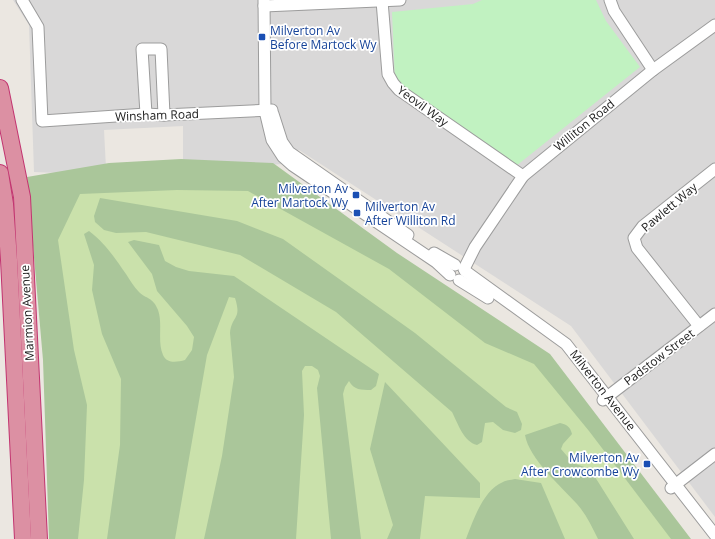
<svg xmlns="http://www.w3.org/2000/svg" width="715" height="539" font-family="'Open Sans',sans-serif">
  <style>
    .residential { fill: #d9d8d8 }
    .grass { fill: #cae1ab }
    .forest { fill: #aac69a }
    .park { fill: #c1f2c1 }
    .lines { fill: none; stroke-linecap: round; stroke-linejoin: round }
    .minor-casing { stroke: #9c9c9c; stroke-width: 13 }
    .highway-casing { stroke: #c23570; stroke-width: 18 }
    .minor { stroke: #fff; stroke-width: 11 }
    .highway { stroke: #dc90a3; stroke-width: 16 }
    .transit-dot { fill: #1a4fb4; stroke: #fff; stroke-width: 1.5 }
    .labels { text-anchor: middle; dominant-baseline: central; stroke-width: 3.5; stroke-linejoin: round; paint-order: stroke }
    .transit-label { font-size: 12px; fill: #164399; stroke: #fff; text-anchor: start }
    .street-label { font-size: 12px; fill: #1b1b1b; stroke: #fff }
  </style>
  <rect width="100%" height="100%" fill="#ebe7e1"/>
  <path class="residential" d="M13,0H715V517L571,326L299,150L283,164L183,170V126L104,130L106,168L58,173L34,172L29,25Z"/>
  <path class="grass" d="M265,175L544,360L682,539H56L31,182Z"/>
  <g class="forest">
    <path d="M181,159L273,163L397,253L550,354L691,539H671L589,431L534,364L485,343L389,269L248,191L177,190L80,194L58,240L74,350L87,405L84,480L78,539H49L43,360L27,177L109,163Z"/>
    <path d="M100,198L237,221L283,239L415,333L506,407L517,412L522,424L521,430L515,433L503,430L493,422L485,423L482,442L477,445C464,442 458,424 452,412L336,312L240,255L146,232L116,233L104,230L95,222L94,216Z"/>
    <path d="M89,231C106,244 114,257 126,274C130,280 134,287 139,292C146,299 153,297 158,310C163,324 157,341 163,355C167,364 177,362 185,360L192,350L194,337L187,326L157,291L152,274L128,242L134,240L159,245L165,261L176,267L189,271L234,276L379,374L376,386L371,390C361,390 354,390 349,381L345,387L343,394L361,539H331L317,388L320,376L318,370L312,366H305L302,371L304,415L296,539H204L222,456L234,377L230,333C232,315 242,320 235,298L229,297L207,355L175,539H107L120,445L121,379L102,334L92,290L94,265L84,234Z"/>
    <path d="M385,382L480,483V498L425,496L420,539H387L393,525L370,449Z"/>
    <path d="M560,423C568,425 570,427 572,434L563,444L561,449L573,463L590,469L634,539H598C592,527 586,514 577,504C562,487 529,459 525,435Z"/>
    <path d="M515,479L541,483L565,539H466C473,521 483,490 503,482C506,480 511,480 515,479Z"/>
  </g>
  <path class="park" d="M482,0H596L606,21L640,67L516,166L395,82L392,12L473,4Z"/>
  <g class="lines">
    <g class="minor-casing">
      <g id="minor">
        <path d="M22,0L38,27L42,121L146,114L164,115L272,110"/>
        <path d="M264,0L265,111L272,140L283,157L292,165L436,262L450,275"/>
        <path d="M610,0L614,11L653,70"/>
        <path d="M382,1L388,74L393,83L399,90L523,176"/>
        <path d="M264,6L400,0"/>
        <path d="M146,114L142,49H161L164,115"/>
        <path d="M273,114L282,142L289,152L408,235"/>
        <path d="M434,253L455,265"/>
        <path d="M464,269L475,247L523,176L653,70L715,25"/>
        <path d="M465,271L566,344L715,535"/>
        <path d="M459,280L488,298"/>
        <path d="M699,326L637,248L634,238L643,226L715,169"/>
        <path d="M603,400L715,314"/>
        <path d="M671,488L715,454"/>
      </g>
    </g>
    <g class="highway-casing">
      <g id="highway">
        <path d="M0,88L22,197L39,539"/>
        <path d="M0,173L5,204L9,260L23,539"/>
      </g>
    </g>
    <use href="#minor" class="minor"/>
    <use href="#highway" class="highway"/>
  </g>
  <g class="transit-dot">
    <rect x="258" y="33" width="8" height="8" rx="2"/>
    <rect x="352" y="191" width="8" height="8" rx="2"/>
    <rect x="353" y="209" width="8" height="8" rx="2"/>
    <rect x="643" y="460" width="8" height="8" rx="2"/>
  </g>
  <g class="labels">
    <g class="transit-label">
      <text x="270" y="30">Milverton Av<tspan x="270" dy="14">Before Martock Wy</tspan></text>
      <text x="348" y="188" text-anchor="end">Milverton Av<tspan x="348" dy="14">After Martock Wy</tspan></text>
      <text x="365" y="206">Milverton Av<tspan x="365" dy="14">After Williton Rd</tspan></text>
      <text x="639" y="457" text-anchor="end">Milverton Av<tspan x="639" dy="14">After Crowcombe Wy</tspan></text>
    </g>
    <g class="street-label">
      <text transform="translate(423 106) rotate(36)">Yeovil Way</text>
      <text transform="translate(157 115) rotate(-2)">Winsham Road</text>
      <text transform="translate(584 125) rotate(-39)">Williton Road</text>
      <text transform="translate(669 207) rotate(-40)">Pawlett Way</text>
      <text transform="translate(27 313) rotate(-93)">Marmion Avenue</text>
      <text transform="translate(659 357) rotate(-37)">Padstow Street</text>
      <text transform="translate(603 390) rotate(52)">Milverton Avenue</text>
    </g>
  </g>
</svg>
